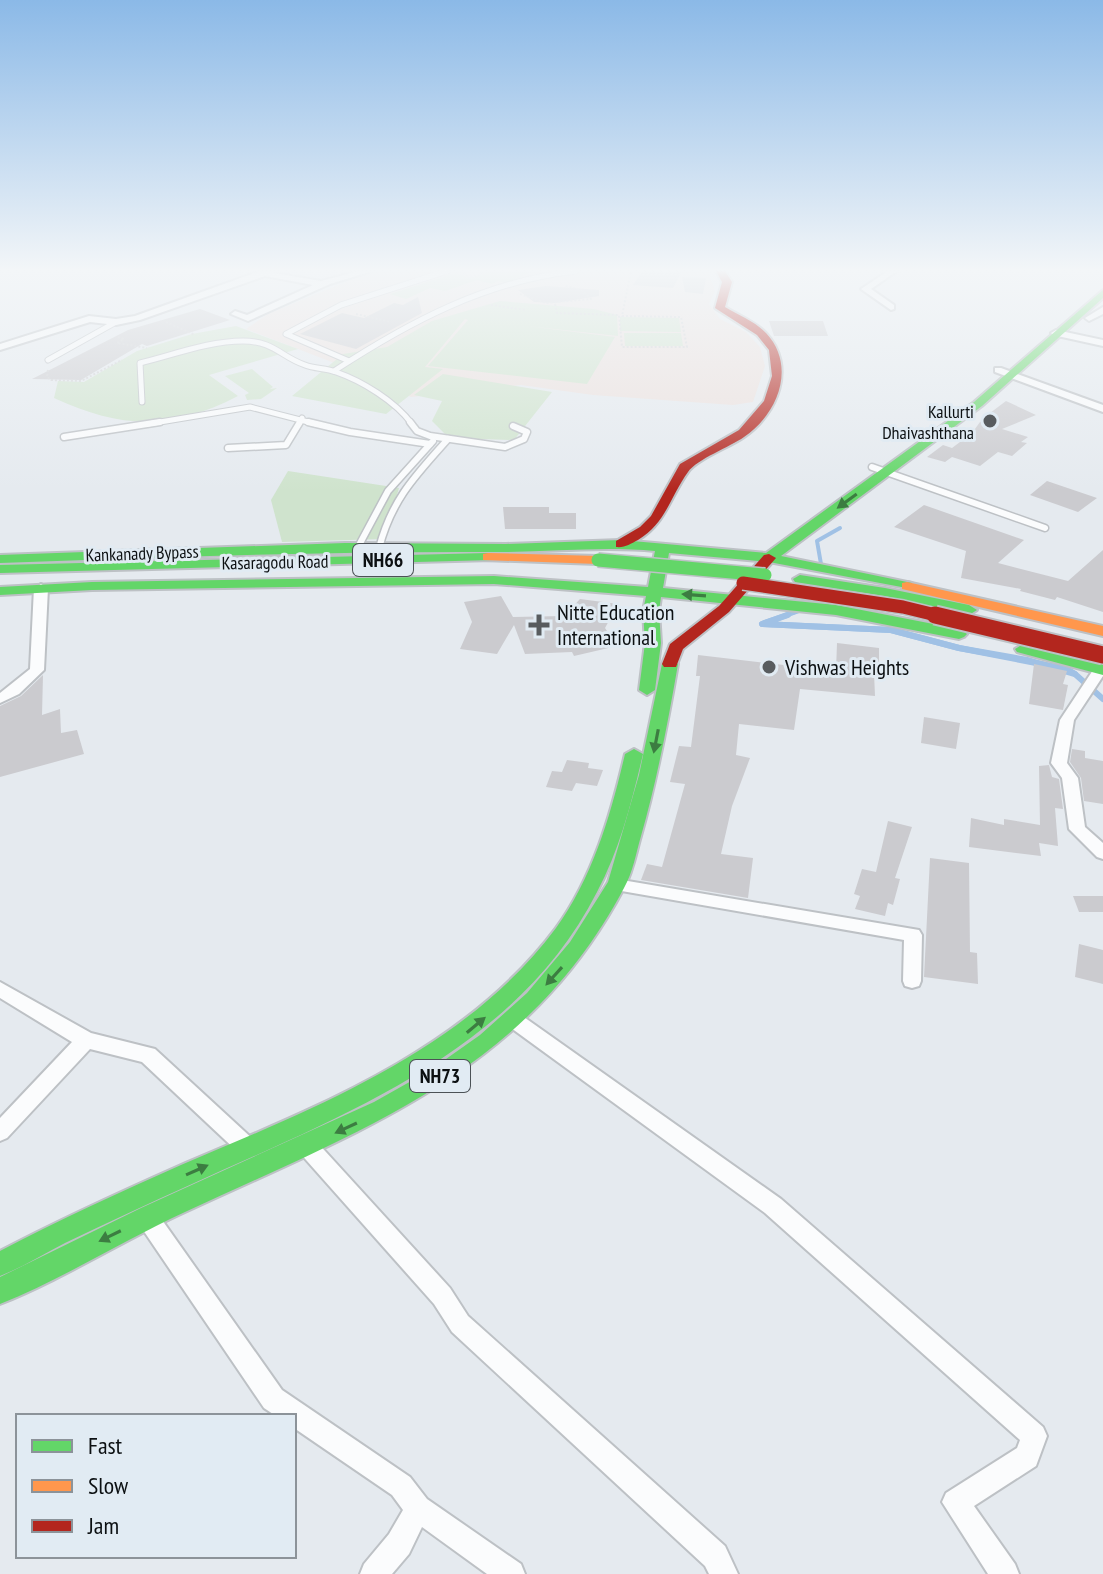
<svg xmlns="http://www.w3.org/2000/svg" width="1103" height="1574" font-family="'PT Sans Narrow',sans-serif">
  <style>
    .education { fill: #ece1de }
    .green { fill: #cfe3cd }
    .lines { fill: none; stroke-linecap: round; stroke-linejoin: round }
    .stream-far1 { stroke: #a0c1e5; stroke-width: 4 }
    .stream { stroke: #a0c1e5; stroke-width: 6 }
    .building { fill: #cbcbcf }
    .lane-far1-casing { stroke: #bdc1c5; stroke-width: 7 }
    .lane-casing { stroke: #bdc1c5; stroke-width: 9 }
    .street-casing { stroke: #bdc1c5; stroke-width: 4 }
    .fast-casing { stroke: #bdc1c5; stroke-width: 4 }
    .slow-casing { stroke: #bdc1c5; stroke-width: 4 }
    .jam-casing { stroke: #bdc1c5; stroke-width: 4 }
    .path { stroke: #d0d1d3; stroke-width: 2; stroke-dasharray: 2 2; stroke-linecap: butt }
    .lane-far1 { stroke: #fbfcfd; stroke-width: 5 }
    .lane { stroke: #fbfcfd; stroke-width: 6 }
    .street { fill: #fbfcfd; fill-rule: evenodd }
    .fast { fill: #63d668; fill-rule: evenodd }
    .slow { fill: #ff974d; fill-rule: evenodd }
    .jam { fill: #b3261e; fill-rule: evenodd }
    .fast-bridge-casing { stroke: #bdc1c5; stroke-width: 16; stroke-linecap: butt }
    .jam-bridge-far1-casing { stroke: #bdc1c5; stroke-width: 16; stroke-linecap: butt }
    .jam-bridge-casing { stroke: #bdc1c5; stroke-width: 21; stroke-linecap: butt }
    .fast-bridge { stroke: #63d668; stroke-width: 13 }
    .jam-bridge-far1 { stroke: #b3261e; stroke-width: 13 }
    .jam-bridge { stroke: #b3261e; stroke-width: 17 }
    .oneway { fill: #3c7d41 }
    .poi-dot { fill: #585c5f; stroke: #e1ebf3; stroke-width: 3 }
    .labels { text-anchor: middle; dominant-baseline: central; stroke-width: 6; stroke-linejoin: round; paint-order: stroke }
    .far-poi-label { font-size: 18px; fill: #0c1012; stroke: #e1ebf3; text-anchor: end }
    .far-street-label { font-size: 18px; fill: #0c1012; stroke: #e1ebf3 }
    .shield { fill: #e1ebf3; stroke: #4c5256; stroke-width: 2 }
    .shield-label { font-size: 20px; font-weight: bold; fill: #0c1012 }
    .poi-label { font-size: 22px; fill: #0c1012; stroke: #e1ebf3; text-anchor: start }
  </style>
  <rect width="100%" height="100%" fill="#e5eaef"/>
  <path class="education" d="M372,271H708L715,291L709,304L720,319L746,332L760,347L765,366L753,402L733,405L593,395L521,385L411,397L342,366L246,329L268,314Z"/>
  <g class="green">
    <path d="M493,271H533L507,283L498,281L492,284L477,280L445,291L430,288L406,299L390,294L455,273L470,278Z"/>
    <path d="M500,301L594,309L617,315L618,336L527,326L615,337L587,384L428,366L468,320L465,319L425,367L443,369L386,414L292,396L343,354L387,347L432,321Z"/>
    <path d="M620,317L679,318L681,332L620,331Z"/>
    <path d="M236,326L298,349L209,375L238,396C170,431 122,429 54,398L58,381L84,382L137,351L192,334Z"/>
    <path d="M624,333H681L683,346H625Z"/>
    <path d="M252,369L273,387L270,389L277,388L261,399L247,400L245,395L249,393L225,376Z"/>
    <path d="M443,374L552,392L514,440L449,438L432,421L442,401L414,395Z"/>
    <path d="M288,471L399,488L384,539L282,542L271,500Z"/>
  </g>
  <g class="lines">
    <g class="stream-far1">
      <path d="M821,564L817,541L840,528"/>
      <path d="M782,617L806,608"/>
      <path d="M782,617L807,608"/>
    </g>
    <g class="stream">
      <path d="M787,615L762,624L891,630L959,648L1067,669L1075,674"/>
      <path d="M788,615L762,624L891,630L959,648L1027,660L1075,674L1103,699"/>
    </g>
  </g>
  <g class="building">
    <path d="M642,271H682L673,288L633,285Z"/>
    <path d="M682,277L706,278L703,294L685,292Z"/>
    <path d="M546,286L599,290V296L555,303L534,302L518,290Z"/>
    <path d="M418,297L422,313L356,349L300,334L342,313L364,318L394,303L403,305Z"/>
    <path d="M200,309L230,320L147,346L142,344L81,380L32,379L128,330Z"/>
    <path d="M769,321H823L828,336H774Z"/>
    <path d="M1006,401L1036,415L1002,429L1028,437L1021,442L1027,443L1012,456L998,452L980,466L952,457L945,462L927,457L943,445L952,448L972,433L980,422L994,414L990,413Z"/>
    <path d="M1047,481L1097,498L1078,512L1030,495Z"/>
    <path d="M924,505L1024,540L998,563L1068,581L1103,550V612L1057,597L1055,600L1020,591L1021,589L961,578L966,551L894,527Z"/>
    <path d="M503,507H549V513H576V529H505Z"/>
    <path d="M501,596L513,617L564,616L580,599L618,604L605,628L617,646L574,656L572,652L525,654L514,625L497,654L460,649L472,622L464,602Z"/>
    <path d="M837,643L879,648V673H874L875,696L800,689L794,730L739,724L736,755L750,758L732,806L721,854L753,858L748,898L641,880L647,864L662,867L685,784L670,782L679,746L691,747L700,676H696L698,655L836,671Z"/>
    <path d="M1034,664L1067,671L1063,684L1068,685L1063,710L1029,704Z"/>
    <path d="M43,675L42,715L60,709L61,733L77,730L84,754L0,777V706L21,696Z"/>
    <path d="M924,717L960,723L956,749L921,743Z"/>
    <path d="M1072,749L1085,751V758L1103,761V804L1084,801L1081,778L1070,762Z"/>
    <path d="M567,760L589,763L588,768L603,770L597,786L576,783L572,791L546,787L552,771L562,772Z"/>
    <path d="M1049,765L1052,777L1059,779L1063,809L1055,808L1058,846L1039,843L1041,856L969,847L971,818L1004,825V819L1040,825L1039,766Z"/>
    <path d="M888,821L912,827L895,878L900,879L893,905L888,903L885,916L855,909L860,896L854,894L862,869L876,872Z"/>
    <path d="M930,858L969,863L970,952L977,953L978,984L924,977Z"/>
    <path d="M1073,896H1103V912H1079Z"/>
    <path d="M1079,944L1103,950V984L1075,977Z"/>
  </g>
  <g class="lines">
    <g class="lane-far1-casing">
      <g id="lane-far1">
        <path d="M48,360L116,322"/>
        <path d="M349,361L286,334L341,305L447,271"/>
        <path d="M334,371C409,322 486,281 576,271"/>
        <path d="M142,402L140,363C173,355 209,341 243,341C274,341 281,357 305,365C315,369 326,368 336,372C362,381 395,401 412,424"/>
        <path d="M148,424L250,407L316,424"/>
        <path d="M299,424L302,418"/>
      </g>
    </g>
    <g class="lane-casing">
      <g id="lane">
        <path d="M308,422L350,432L430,444"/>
        <path d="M410,422L417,431L430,436L505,447L524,439L527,432L513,426"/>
        <path d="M64,437L160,422"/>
        <path d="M228,448L286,445L300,422"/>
        <path d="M872,467L1045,528"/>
        <path d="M358,547L388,491L433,441"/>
        <path d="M379,548C392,499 415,476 448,439"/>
      </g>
    </g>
    <g class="street-casing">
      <g id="street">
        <path d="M260,271H276L274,273L321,281L359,271H372L330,284L248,321L231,314L235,311L247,315L313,285L265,276L140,320L116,325L90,322L0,350V344L89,316L116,319L135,316Z"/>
        <path d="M888,271H897L871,289L894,305V309L891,310L861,289Z"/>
        <path d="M1103,307V314L1089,321L1085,318Z"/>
        <path d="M1056,330L1103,340V346L1053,335L1051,333Z"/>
        <path d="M995,368H1001L1103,405V412L995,372Z"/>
        <path d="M41,584L48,588L44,670L19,694L0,703V693L30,669L34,588Z"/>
        <path d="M1100,666H1103V676L1074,720L1067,763L1078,778L1085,827L1103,843V859L1097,857L1069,829L1062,778L1051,763L1060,720L1095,667Z"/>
        <path d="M616,879L919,930L922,935L921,981L919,986L912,988L905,986L903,981L904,940L610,889L607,885L610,881Z"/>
        <path d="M0,982L91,1033L155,1049L256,1142L259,1148L256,1154L248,1157L240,1154L142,1062L90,1049L7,1138L0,1141V1118L72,1042L0,998Z"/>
        <path d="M514,1012L521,1015L781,1199L1043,1427L1047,1436L1036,1466L974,1506L1015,1564L1019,1574H988L942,1502L946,1493L1017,1448L1020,1440L765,1213L507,1025L504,1020L507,1015Z"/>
        <path d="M307,1137L315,1140L450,1288L468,1316L725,1546L738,1574H709L705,1566L452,1332L434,1304L299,1152L296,1146L299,1140Z"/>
        <path d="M147,1207L155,1210L282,1390L410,1477L427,1499L521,1564L525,1574H487L422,1527L409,1554L392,1574H360L364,1564L389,1534L403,1510L392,1495L294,1428V1416H276L264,1408L139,1224L136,1217L139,1210Z"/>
      </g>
    </g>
    <g class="fast-casing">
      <g id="fast">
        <path d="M1103,290V298L982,406L781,556L912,583V589L769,562L669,553L663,588L836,605L959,629L964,631L967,634L964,637L959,639L836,615L661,597L659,611L661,643L655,690L647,695L639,690L645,643L643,611L646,596L494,584L92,590L0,595V587L92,582L494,576L648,587L655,551C603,546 550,552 498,552C332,551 166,557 0,563V555L345,543L506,544L621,540L766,553L974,402Z"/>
        <path d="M488,553L493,554V560L0,573V565Z"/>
        <path d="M800,575L885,588L969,605L977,610L969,615L885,596L795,582L793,579Z"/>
        <path d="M1023,644L1103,665V675L1017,652L1015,649Z"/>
        <path d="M670,659L678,664C668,722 657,780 641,836C636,853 633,872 624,888C526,1073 363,1129 185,1212C124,1240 61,1280 0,1304V1277L141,1208L374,1102L429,1071L480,1035L527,993L570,942L608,882L639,775L662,664Z"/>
        <path d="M634,749L643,754C632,801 620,849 597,892C517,1050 344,1115 192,1184C149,1203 107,1223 65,1243C44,1254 23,1267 0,1276V1251C59,1220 120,1192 181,1165C317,1107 465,1050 556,928C593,877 611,814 625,754Z"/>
      </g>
    </g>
    <g class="slow-casing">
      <g id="slow">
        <path d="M488,553L598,556L605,560L598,564L483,560V554Z"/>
        <path d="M907,582L1103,626V636L902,589V583Z"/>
      </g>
    </g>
    <g class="jam-casing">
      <g id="jam">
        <path d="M716,271H725L732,282L725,307C738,315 756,322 766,333C797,366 778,414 744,437C730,447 697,459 688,472C670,497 666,523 638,540C630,544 625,548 616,547V541L640,527L651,516L680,464L739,430L764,401L772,376L769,350L757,335L715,308L722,282Z"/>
        <path d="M769,554L776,558L729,612L683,649L676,667H664L662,664L670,644L719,606L764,555Z"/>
      </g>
    </g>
    <g class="path">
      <path d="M459,272L471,277L490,271"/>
      <path d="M520,294L546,303L591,299L581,290L566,286"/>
      <path d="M555,304L557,313L619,315L622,347H687L681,317L622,316L631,271"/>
      <path d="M491,305L526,310"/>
      <path d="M356,314L391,322"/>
      <path d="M166,322L195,335"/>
      <path d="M118,337L124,339L117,343L147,348"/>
      <path d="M48,370L47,377L51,380L81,381L122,360"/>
    </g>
    <use href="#lane-far1" class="lane-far1"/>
    <use href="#lane" class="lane"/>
    <use href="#street" class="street"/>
    <use href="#fast" class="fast"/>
    <use href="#slow" class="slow"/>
    <use href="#jam" class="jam"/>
    <g class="fast-bridge-casing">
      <path id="fast-bridge" d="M598,560L765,575"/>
    </g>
    <g class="jam-bridge-far1-casing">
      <path id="jam-bridge-far1" d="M743,583L903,607L944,617"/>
    </g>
    <g class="jam-bridge-casing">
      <path id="jam-bridge" d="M935,615L1103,655"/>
    </g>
    <use href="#fast-bridge" class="fast-bridge"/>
    <use href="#jam-bridge-far1" class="jam-bridge-far1"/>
    <use href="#jam-bridge" class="jam-bridge"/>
  </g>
  <defs><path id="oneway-solid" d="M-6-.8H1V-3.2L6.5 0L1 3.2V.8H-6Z" transform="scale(2)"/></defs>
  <g class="oneway">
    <use href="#oneway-solid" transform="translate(847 501) rotate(144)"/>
    <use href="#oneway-solid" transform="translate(694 595) rotate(-176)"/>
    <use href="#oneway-solid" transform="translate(656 741) rotate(101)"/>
    <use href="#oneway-solid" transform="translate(554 976) rotate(132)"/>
    <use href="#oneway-solid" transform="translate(476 1025) rotate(-40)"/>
    <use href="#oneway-solid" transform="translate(346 1128) rotate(155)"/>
    <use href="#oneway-solid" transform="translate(197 1170) rotate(-24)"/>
    <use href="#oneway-solid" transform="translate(110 1236) rotate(154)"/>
  </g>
  <linearGradient id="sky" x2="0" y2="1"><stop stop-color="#8bb9e7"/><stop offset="0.55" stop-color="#f3f6f8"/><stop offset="1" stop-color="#f3f6f8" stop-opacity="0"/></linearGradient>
  <rect width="1103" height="491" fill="url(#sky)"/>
  <g class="poi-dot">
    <circle cx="990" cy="421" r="8"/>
    <path d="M535 613h8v8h8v8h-8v8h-8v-8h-8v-8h8z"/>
    <circle cx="769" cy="667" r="8"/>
  </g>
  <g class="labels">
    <g class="far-poi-label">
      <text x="974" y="411">Kallurti<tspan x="974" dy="21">Dhaivashthana</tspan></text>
    </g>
    <g class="far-street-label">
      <text transform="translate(142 553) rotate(-2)">Kankanady Bypass</text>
      <text transform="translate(275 562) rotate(-1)">Kasaragodu Road</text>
    </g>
    <g class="shield">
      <rect x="353" y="544" width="60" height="32" rx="6"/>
      <rect x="410" y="1060" width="60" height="32" rx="6"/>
    </g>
    <g class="shield-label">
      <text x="383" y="560">NH66</text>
      <text x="440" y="1076">NH73</text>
    </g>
    <g class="poi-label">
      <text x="557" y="612">Nitte Education<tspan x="557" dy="25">International</tspan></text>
      <text x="785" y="667">Vishwas Heights</text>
    </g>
  </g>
  <rect x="16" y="1414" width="280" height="144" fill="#e1ebf3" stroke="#8c9399" stroke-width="2"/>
  <rect x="32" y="1440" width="40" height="12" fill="#63d668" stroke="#8c9399" stroke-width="2"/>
  <text x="88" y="1454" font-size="24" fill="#0c1012">Fast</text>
  <rect x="32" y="1480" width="40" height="12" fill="#ff974d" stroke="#8c9399" stroke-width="2"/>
  <text x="88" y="1494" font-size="24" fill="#0c1012">Slow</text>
  <rect x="32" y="1520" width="40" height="12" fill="#b3261e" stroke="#8c9399" stroke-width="2"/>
  <text x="88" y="1534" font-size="24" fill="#0c1012">Jam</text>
</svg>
